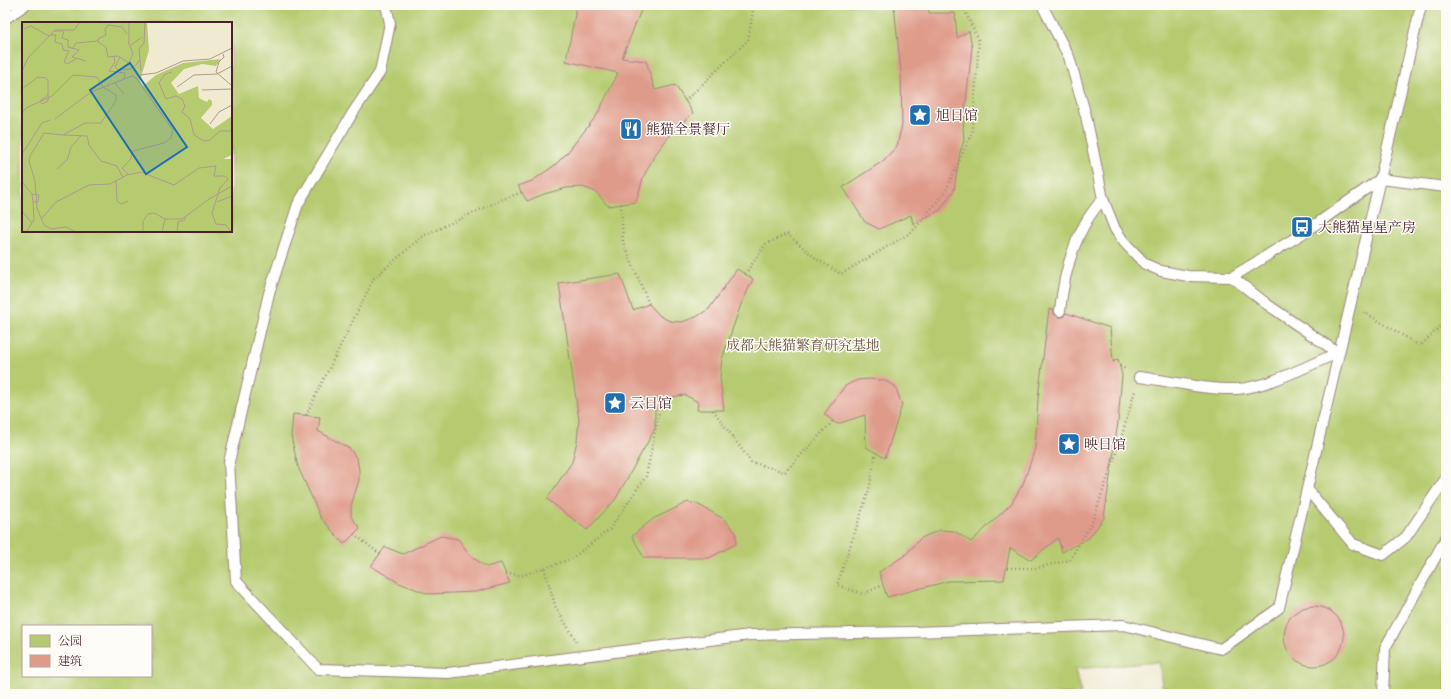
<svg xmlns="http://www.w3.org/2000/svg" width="1451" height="699" font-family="Cardo,'Noto Serif SC',serif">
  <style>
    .green { fill: #b6cb6f; stroke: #80754d; fill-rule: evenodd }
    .building { fill: #df9b8a }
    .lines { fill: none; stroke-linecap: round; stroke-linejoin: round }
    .lane-casing { stroke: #9d847e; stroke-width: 12 }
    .path { stroke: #9d847e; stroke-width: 2.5; stroke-dasharray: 1 3; stroke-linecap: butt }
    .lane { stroke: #fff; stroke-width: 10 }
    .labels { text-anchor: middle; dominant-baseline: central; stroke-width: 3; stroke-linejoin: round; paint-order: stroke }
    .poi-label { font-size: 14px; fill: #4a1f2b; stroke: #fdfcf7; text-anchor: start }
    .park-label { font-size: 14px; fill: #6a533f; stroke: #fdfcf7 }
    .inset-road { fill: none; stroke: #ae998f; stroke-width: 1 }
    .view { fill: #1f6fb2; fill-opacity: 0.15; stroke: #1f6fb2; stroke-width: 2 }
    .inset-edge { fill: none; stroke: #4a1f2b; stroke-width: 2 }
  </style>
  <rect width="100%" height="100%" fill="#fdfcf7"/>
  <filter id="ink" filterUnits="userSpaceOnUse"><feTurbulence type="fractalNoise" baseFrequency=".025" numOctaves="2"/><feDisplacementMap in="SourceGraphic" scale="8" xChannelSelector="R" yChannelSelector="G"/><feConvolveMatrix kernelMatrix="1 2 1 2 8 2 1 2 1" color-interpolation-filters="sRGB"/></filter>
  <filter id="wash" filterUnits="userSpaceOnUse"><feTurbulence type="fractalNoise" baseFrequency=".012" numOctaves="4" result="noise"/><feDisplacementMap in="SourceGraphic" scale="16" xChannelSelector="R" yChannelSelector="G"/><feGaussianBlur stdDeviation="0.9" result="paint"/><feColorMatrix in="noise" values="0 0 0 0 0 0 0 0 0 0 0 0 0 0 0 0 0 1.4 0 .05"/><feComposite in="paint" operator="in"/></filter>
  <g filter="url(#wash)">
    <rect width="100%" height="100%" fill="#f0ead1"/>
    <path class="green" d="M5,5H1446V694H1183L1162,686L1159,662L1075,669L1081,694H5ZM23,23H231V231H23ZM23,626H151V676H23Z"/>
    <g id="blocks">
      <g class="building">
        <path d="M575,5H643L622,58L646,61L655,90L675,85L693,113L670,135L654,156L643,178L636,202L608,206L596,192L583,187L566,188L544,194L527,201L518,186L532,181L555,165L567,153L597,115L618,73L566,61L575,14Z"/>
        <path d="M894,5H928L929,13H955L957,38L969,31L972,47L963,129L964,141L960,152L954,190L940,210L913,224L911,215L879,229L865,222L843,187L883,161L897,146L902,125L901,72Z"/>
        <path d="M737,269L753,279L740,307L722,359L720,377L724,410H697L698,402L685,395L664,398L663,407L655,409V429L615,500L587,530L547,499L572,462L577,441L579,420L559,283L620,274L633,310L649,304L660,316L670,321L682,322L696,317L709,309Z"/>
        <path d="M1049,309L1054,310V314L1059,317H1063L1066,313L1110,328L1113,362L1118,359L1122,375L1118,422L1104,518L1089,538L1062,552L1058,538L1031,560L1010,548L1004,580L949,581L887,597L879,572L904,556L921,538L940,530L954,531L971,542L1011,504L1023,484L1035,449L1038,398Z"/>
        <path d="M869,379L883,380L895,386L902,405L885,458L866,447L865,415L837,424L824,414L845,386L857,380Z"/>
        <path d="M293,414L320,417L318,431L350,449L357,459L359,470V480L351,506V517L360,528L344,544L321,518L298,467L291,436Z"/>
        <path d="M688,502L697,504L724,519L736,533V544L709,558H644L632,536L653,519Z"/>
        <path d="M441,536L458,539L470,555L486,567L501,563L510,583L475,592L429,594L399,583L371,566L385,547L403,554Z"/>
        <circle cx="1314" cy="636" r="30"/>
      </g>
    </g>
  </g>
  <g filter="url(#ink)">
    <use href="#blocks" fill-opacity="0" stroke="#9d847e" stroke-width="1"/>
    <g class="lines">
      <g class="lane-casing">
        <g id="lane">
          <path d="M386,5L390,23L380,72L352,114L298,204L269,293L229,462L236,581L318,669L448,673L750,635L913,632L1123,625L1221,649L1279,608L1421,5"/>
          <path d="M1042,5L1069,57L1086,116L1103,199L1115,229L1124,242L1145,264L1161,271L1188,276L1232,277L1305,232L1380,179L1446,187"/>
          <path d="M5,19L25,5"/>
          <path d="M1232,277L1268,305L1338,353"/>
          <path d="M1060,311C1064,272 1075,229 1103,199"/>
          <path d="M1139,377C1171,381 1205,390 1237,389C1269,387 1308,365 1338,353"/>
          <path d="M1307,489L1353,544L1383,555L1406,537L1446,478"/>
          <path d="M1383,694L1385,648L1446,538"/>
        </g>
      </g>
      <g class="path">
        <path d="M685,101L748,40L754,5"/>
        <path d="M621,204L623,242L649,304"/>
        <path d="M745,274L766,244L787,234L818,260L841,274L912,232L945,192L972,133L979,41L962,5"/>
        <path d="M1364,312L1420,346L1446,321"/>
        <path d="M1120,366L1127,370"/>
        <path d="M713,410L751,462L785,472L833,421"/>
        <path d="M306,415L374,278L423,236L501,200L522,192"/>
        <path d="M876,452L869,490L837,585L863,594L883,585"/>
        <path d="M354,534L380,554"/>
        <path d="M544,568L556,608L577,642"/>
        <path d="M1007,568H1037L1070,560L1092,522L1119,445L1135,391"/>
        <path d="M506,574L523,575L571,559L610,529L646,476L660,408"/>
      </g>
      <use href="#lane" class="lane"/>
    </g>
  </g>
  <defs>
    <g id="sight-square" transform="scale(1.15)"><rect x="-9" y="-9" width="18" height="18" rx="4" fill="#1f6fb2" stroke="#fdfcf7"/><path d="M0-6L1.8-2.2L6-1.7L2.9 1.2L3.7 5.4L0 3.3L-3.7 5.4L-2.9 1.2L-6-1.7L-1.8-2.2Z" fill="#fff"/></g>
    <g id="restaurant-square" transform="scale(1.15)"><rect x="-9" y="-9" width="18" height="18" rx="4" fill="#1f6fb2" stroke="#fdfcf7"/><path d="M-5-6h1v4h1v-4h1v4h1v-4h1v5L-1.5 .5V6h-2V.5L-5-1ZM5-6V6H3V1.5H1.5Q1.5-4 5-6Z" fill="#fff"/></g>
    <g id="bus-square" transform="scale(1.15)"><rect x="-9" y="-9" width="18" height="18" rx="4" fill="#1f6fb2" stroke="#fdfcf7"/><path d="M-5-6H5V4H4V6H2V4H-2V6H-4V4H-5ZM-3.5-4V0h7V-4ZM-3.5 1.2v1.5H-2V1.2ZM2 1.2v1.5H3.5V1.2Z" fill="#fff"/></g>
  </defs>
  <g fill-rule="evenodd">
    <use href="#sight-square" x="920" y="115"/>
    <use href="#restaurant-square" x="631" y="129"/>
    <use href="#bus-square" x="1302" y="227"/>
    <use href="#sight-square" x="615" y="403"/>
    <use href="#sight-square" x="1069" y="444"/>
  </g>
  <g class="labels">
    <g class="poi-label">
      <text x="936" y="115">旭日馆</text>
      <text x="646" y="129">熊猫全景餐厅</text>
      <text x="1318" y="227">大熊猫星星产房</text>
      <text x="630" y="403">云日馆</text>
      <text x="1084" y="444">映日馆</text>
    </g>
    <g class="park-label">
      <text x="803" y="345">成都大熊猫繁育研究基地</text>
    </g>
  </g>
  <g transform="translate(22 22)">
    <rect width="210" height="210" fill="#f0ead1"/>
    <path d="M0,0H125L127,28L118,59L121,64L134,53L161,41L199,37L194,44L180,42L162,47L149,61L157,72L176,64L177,76L185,80L187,77L190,79V83L179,96L191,107L210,94V133L201,137H210V210H0Z" fill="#b6cb6f"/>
    <path class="inset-road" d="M2,7L9,4L27,14M32,9H42L40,16L46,18V25L57,28L50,35L64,39M105,12L100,5L86,3L83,8L84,13L76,17V20L84,25L86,35L96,34L107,41L111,31L106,20M29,13H34L33,20L40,22L41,28L47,29L42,40L45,42L54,37M107,21V0M109,23L120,15M50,27L54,21L76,19M201,32L202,35L197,40L194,50L210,64M92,35L93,40L87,49L103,51L102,57M98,35L93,45L96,48L108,47L115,42L117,38M0,49L6,36L33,8H52L58,0M119,49L117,27L122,21L123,0M150,50L143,52L137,61L144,77L154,74L160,77L163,84L160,90L168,97L172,113L182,119L188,118L198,109H210M118,53L134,51L161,39L188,37L210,26M93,61L102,72M155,65L172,53L195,52L210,44M0,67L16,55L24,56L26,58V79L20,82L18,79L26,73M180,68L210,67M0,91L4,86L30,74L51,53L75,55L81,65L94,73V79L79,101H63L41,113L22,111L8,134L7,139L13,159L15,186L22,203L29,207L44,205L54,210M33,97L69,70L110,54L114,56L151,108L149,116L142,121L111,129L108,138L100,146L106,152M188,102L197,90L210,83M42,113L65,114L67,123L79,139L95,144L101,156M0,132L20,101L28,98M35,147L45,138L49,125L59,114M94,159L95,179L99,182L106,179M0,160L10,172L11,180H16L17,173L10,172M195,180L210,174M0,189L10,201M20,196L34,180L67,163L88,162L105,153L119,150L152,163L177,146L194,144L192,154H203L206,157L198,166L190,191L194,202L204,203L209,210M4,210L12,198L11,180M121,210V199L126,192L132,191L143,197H160L187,177L210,164M140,210L143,197M155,210L156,200L163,198V195"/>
    <path class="view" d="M108,41L165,125L124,152L68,68Z"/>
    <rect width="210" height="210" class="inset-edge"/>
  </g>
  <rect width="1451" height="699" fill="none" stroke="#fdfcf7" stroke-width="20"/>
  <rect x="22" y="625" width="130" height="52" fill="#fdfcf7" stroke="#b5a4a5"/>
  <rect x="30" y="635" width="20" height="12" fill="#b6cb6f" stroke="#b5a4a5"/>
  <text x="58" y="645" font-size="12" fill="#4a1f2b">公园</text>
  <rect x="30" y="655" width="20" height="12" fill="#df9b8a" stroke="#b5a4a5"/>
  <text x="58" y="665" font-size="12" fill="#4a1f2b">建筑</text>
</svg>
